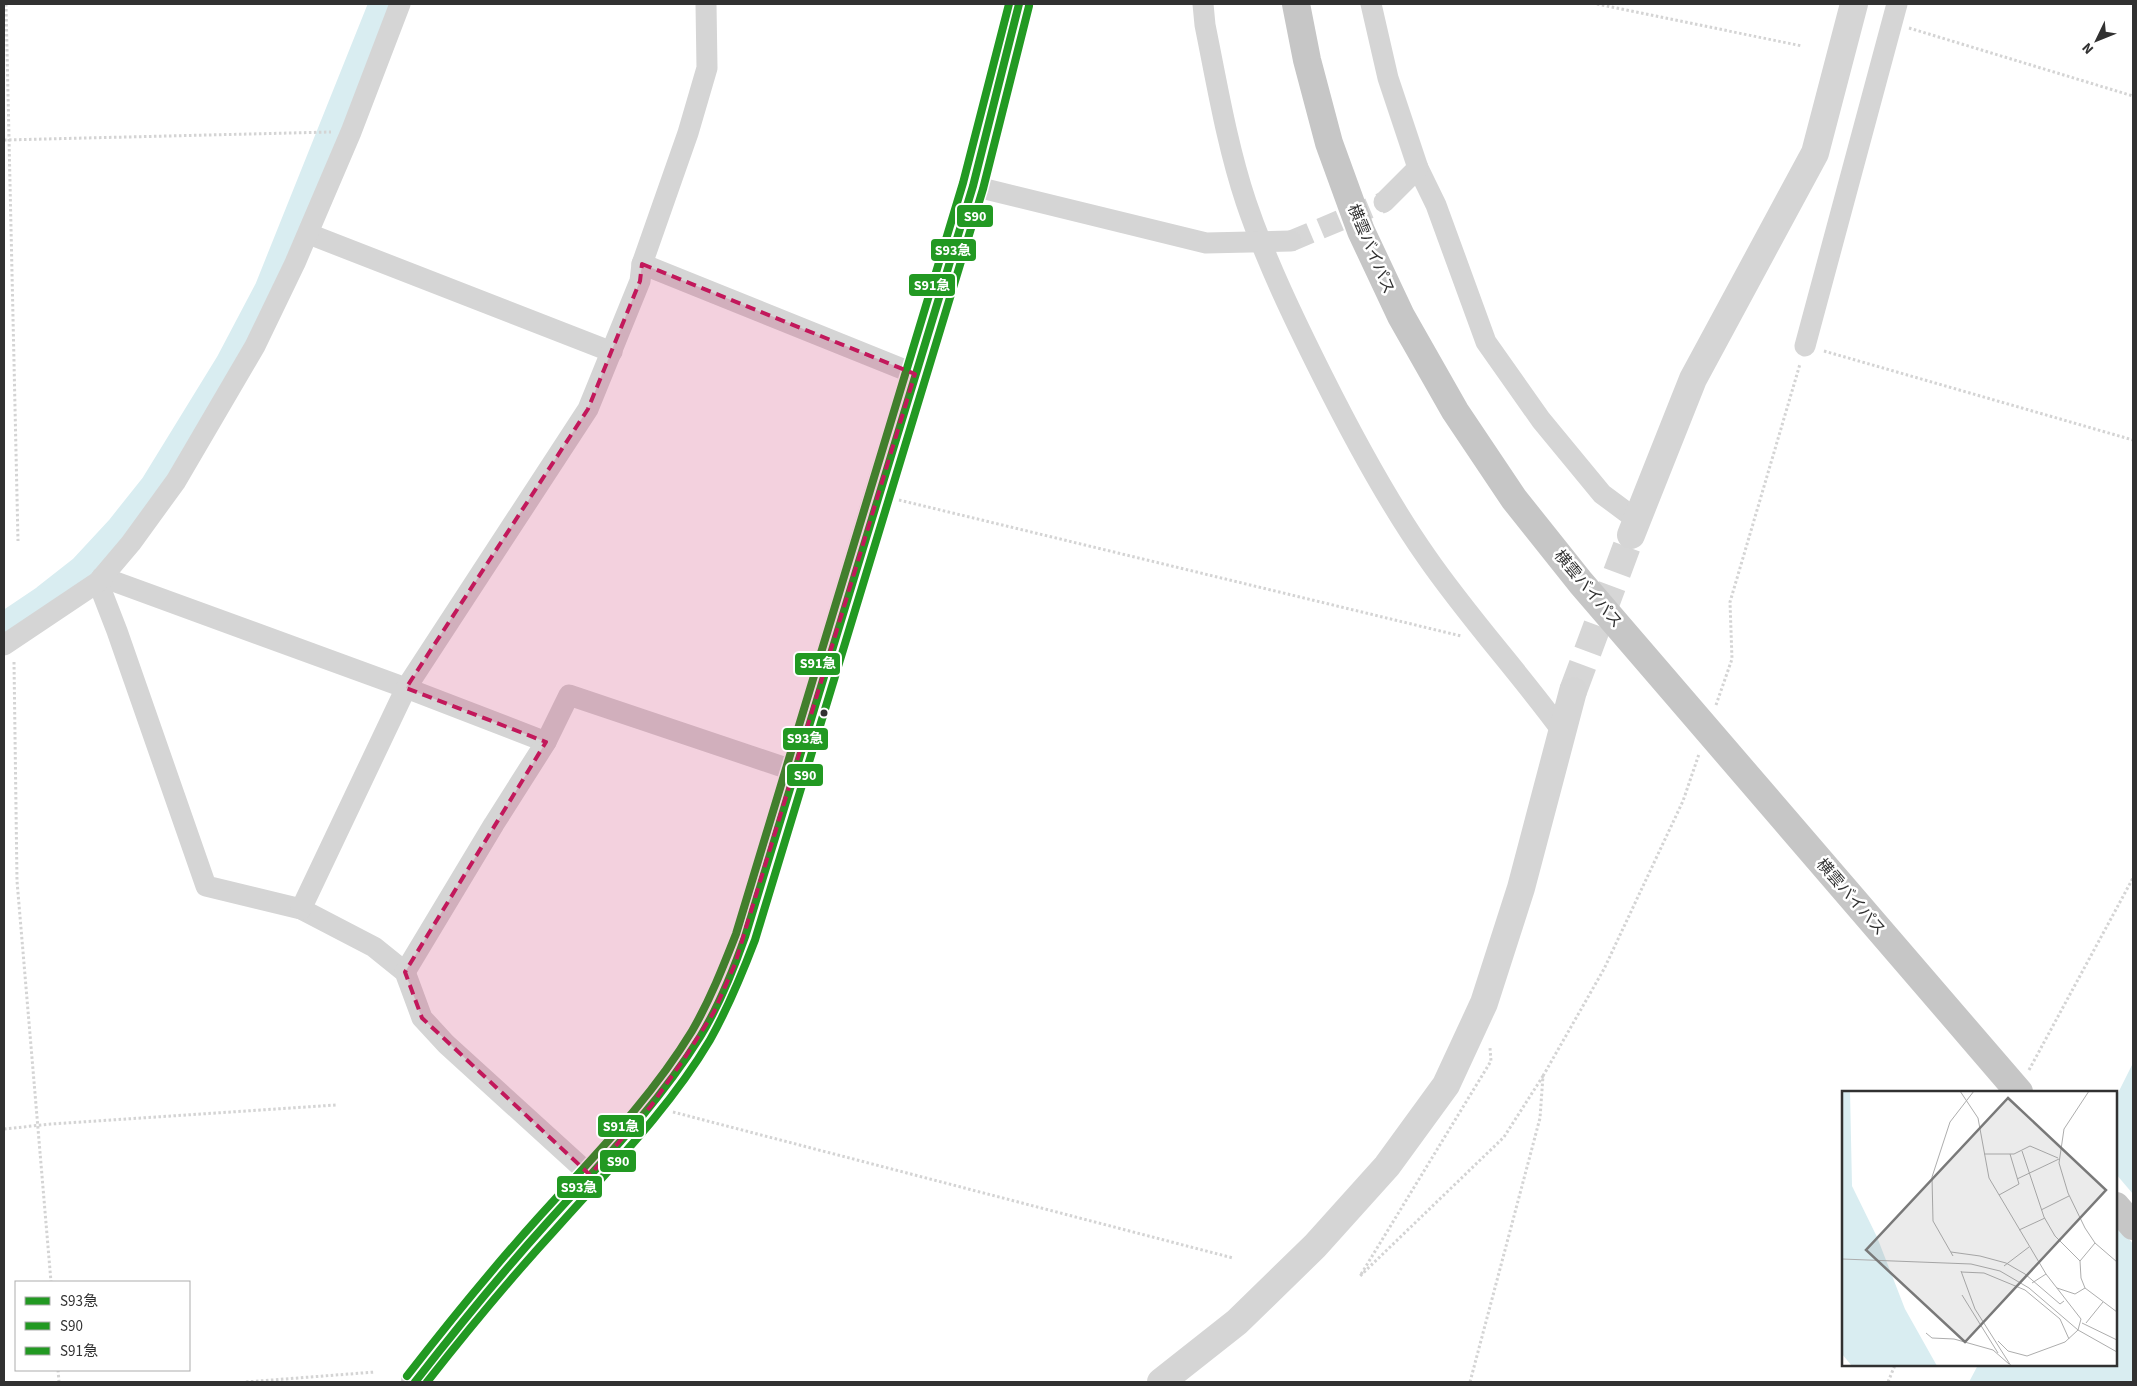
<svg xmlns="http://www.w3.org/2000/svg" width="2137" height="1386" font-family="'Source Sans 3','Noto Sans JP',sans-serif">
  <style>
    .water { fill: #d9edf1 }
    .pier { fill: #fff }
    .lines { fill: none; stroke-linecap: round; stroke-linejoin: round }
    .river { stroke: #d9edf1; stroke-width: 34 }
    .minor-tunnel { stroke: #d6d6d6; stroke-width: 21; stroke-dasharray: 21 11; stroke-linecap: butt }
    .tertiary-tunnel { stroke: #d6d6d6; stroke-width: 28; stroke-dasharray: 28 14; stroke-linecap: butt }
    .path { stroke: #d4d4d4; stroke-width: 3; stroke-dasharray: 2.5 2.5; stroke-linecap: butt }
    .minor { stroke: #d5d5d5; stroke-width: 21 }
    .tertiary { stroke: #d5d5d5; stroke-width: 28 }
    .secondary { stroke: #cfcfcf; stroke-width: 28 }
    .trunk { stroke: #c6c6c6; stroke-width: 28 }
    .bus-1-casing { stroke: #fff; stroke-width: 11 }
    .bus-2-casing { stroke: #fff; stroke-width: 11 }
    .bus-3-casing { stroke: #fff; stroke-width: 11 }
    .bus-1 { stroke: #292; stroke-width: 8 }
    .bus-2 { stroke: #292; stroke-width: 8 }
    .bus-3 { stroke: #292; stroke-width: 8 }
    .marked { fill: #c2185b; fill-opacity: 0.2; stroke: #c2185b; stroke-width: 4; stroke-dasharray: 10 6; stroke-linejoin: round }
    .bus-dot { fill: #313131; stroke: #fff; stroke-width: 2 }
    .labels { text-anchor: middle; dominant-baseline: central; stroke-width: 5; stroke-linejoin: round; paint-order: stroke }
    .street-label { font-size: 16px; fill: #313131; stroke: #fff }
    .inset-road { fill: none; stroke: #adadad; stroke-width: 1 }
    .view { fill: #797979; fill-opacity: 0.15; stroke: #797979; stroke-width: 2.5 }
    .inset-edge { fill: none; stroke: #313131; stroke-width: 2.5 }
    .line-badge { stroke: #fff; stroke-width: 2 }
    .badge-label { font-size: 14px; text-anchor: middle; font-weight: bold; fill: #fff }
  </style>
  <rect width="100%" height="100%" fill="#fff"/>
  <path class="water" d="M2133,1063V1382H1969L1978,1365H2116V1097Z"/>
  <path class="pier" d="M2116,1174L2133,1194V1244L2116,1223Z"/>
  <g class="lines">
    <path class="river" d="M4,630L47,601L84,572L122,531L157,487L232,365L271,291L386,4"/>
    <path class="minor-tunnel" d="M1291,241L1384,202"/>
    <path class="tertiary-tunnel" d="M1573,691L1631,535"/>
    <g class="path">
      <path d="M6,4L18,541"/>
      <path d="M1597,4L1802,46"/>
      <path d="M1909,28L2133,96"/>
      <path d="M4,140L331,132"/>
      <path d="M1824,351L2133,440"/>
      <path d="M899,500L1461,636"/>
      <path d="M14,662L17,881L51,1282"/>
      <path d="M1716,705L1732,659L1730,602L1800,364"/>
      <path d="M2029,1070L2133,878"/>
      <path d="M1543,1076L1604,969L1683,801L1699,754"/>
      <path d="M673,1112L1233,1258"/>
      <path d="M4,1129L51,1124L336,1105"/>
      <path d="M58,1370L59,1382"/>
      <path d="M246,1382L375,1372"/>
      <path d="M1470,1382L1540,1118L1543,1076L1504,1137L1360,1276L1491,1061L1490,1048"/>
      <path d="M1888,1382L1895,1365"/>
    </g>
    <g class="minor">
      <path d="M1203,4L1205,25C1217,84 1227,145 1246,202C1266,261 1294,319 1322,375C1353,437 1386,499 1426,556C1468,617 1518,671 1562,731"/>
      <path d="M1371,4L1388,78L1418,168L1436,205L1486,342L1541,420L1602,494L1637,520"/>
      <path d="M973,186L1206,243L1291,241"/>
      <path d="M1384,202L1418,168"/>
      <path d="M309,234L612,352"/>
      <path d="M642,264L915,374"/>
      <path d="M1805,346L1897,4"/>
      <path d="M102,577L406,688L546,742"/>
      <path d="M98,582L117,631L206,886L301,909L374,947L405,972L422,1018L446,1044L590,1175"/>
      <path d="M4,645L98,582L131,543L176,481L255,346L295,263L351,132L400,4"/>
      <path d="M301,909L406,688L588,409L640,281L642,264L688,133L707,68L706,4"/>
      <path d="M405,972L494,824L546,742L569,695L795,771"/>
    </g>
    <g class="tertiary">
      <path d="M1631,535L1693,379L1815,153L1854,4"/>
      <path d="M1161,1382L1237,1322L1315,1246L1387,1166L1446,1085L1484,1003L1521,888L1573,691"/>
    </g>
    <path class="secondary" d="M415,1382C450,1337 485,1292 523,1250C583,1181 652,1116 700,1037C719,1005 733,971 745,937L878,494L973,186L1019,4"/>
    <g class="trunk">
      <path d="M1296,4L1307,60L1329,143L1361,231L1401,316L1455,411L1514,499L1581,583L2019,1092"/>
      <path d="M2116,1206L2133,1226"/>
    </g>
    <g class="bus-1-casing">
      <path id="bus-1" d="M415,1382C457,1328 500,1275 546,1224C600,1164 657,1106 700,1037C719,1006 733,971 745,937L973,186L1019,4"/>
    </g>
    <g class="bus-2-casing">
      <path id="bus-2" d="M427,1382C468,1330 509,1280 554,1231C608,1170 668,1111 710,1040C728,1008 742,974 755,940L983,189L1029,6"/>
    </g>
    <g class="bus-3-casing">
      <path id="bus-3" d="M407,1376C449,1322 492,1269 538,1218C592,1158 650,1100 692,1031C710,1000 723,967 736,934L963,183L1009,4"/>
    </g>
    <use href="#bus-1" class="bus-1"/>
    <use href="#bus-2" class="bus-2"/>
    <use href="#bus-3" class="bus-3"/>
  </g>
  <path class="marked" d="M642,264L915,374L735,964L714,1012L686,1056L651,1106L590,1175L422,1018L405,972L546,742L406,688L588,409L640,281Z"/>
  <circle class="bus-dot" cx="824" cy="713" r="4.5"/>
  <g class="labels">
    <g class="street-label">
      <text transform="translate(1371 249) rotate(67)">横雲バイパス</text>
      <text transform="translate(1588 589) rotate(50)">横雲バイパス</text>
      <text transform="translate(1851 897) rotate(49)">横雲バイパス</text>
    </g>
  </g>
  <g transform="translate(1842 1091)">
    <rect width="275" height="275" fill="#fff"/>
    <path d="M0,0H8L10,95L35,146L63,218L95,275H10L0,263Z" fill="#d9edf1"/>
    <path class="inset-road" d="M118,0L136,27L147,87L204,183L239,228L236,239M247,0L222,38L217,72L226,102L243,137L253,152L275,171M180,60L202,126L213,145L238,170M142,63H172L188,55L216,67M175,88L217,68M157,104L177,93L168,63M199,119L227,105M177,139L203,127M253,152L238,170L239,187L243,197L275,221M109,161L138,165L164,172L183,183L218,213L222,210M111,165L91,130L90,86L108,31L132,0M0,168L129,173L158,180L187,197L236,239L275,261M162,175L187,156M119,180L133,218L169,275M119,181L142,182L183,199L218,228L227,248M190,192L204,183M215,197L233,203L243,197M120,204L156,262M240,232L275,249M244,232L261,211M84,242L90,247L112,248L151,259L167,273M156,250L166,260L185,265L223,251L236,239"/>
    <path class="view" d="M166,7L264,99L123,251L24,159Z"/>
    <rect width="275" height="275" class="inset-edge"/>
  </g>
  <g class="line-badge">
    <rect x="956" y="204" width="38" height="24" rx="5" fill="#292"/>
    <rect x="930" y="238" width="47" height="24" rx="5" fill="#292"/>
    <rect x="908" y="273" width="48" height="24" rx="5" fill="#292"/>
    <rect x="794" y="652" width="47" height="24" rx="5" fill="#292"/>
    <rect x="782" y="727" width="47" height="24" rx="5" fill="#292"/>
    <rect x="786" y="763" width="38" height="24" rx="5" fill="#292"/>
    <rect x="597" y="1114" width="48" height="24" rx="5" fill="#292"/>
    <rect x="599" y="1149" width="38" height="24" rx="5" fill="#292"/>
    <rect x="556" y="1175" width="47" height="24" rx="5" fill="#292"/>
  </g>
  <g class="badge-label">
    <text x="975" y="221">S90</text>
    <text x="953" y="255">S93急</text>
    <text x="932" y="290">S91急</text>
    <text x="818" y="668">S91急</text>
    <text x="805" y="743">S93急</text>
    <text x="805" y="780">S90</text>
    <text x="621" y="1131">S91急</text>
    <text x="618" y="1166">S90</text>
    <text x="579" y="1192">S93急</text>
  </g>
  <rect width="2137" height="1386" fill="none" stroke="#313131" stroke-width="10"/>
  <rect x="15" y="1281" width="175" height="90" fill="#ffffff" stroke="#adadad"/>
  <rect x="25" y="1297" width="25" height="8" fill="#229922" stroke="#adadad"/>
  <text x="60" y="1306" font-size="15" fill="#313131">S93急</text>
  <rect x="25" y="1322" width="25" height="8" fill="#229922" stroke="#adadad"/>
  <text x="60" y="1331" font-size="15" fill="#313131">S90</text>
  <rect x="25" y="1347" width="25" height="8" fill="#229922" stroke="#adadad"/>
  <text x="60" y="1356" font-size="15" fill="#313131">S91急</text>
  <g transform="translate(2097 40) rotate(227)" stroke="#ffffff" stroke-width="4" paint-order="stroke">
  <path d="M0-4L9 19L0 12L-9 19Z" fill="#313131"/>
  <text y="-8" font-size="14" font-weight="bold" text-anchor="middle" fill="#313131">N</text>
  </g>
</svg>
